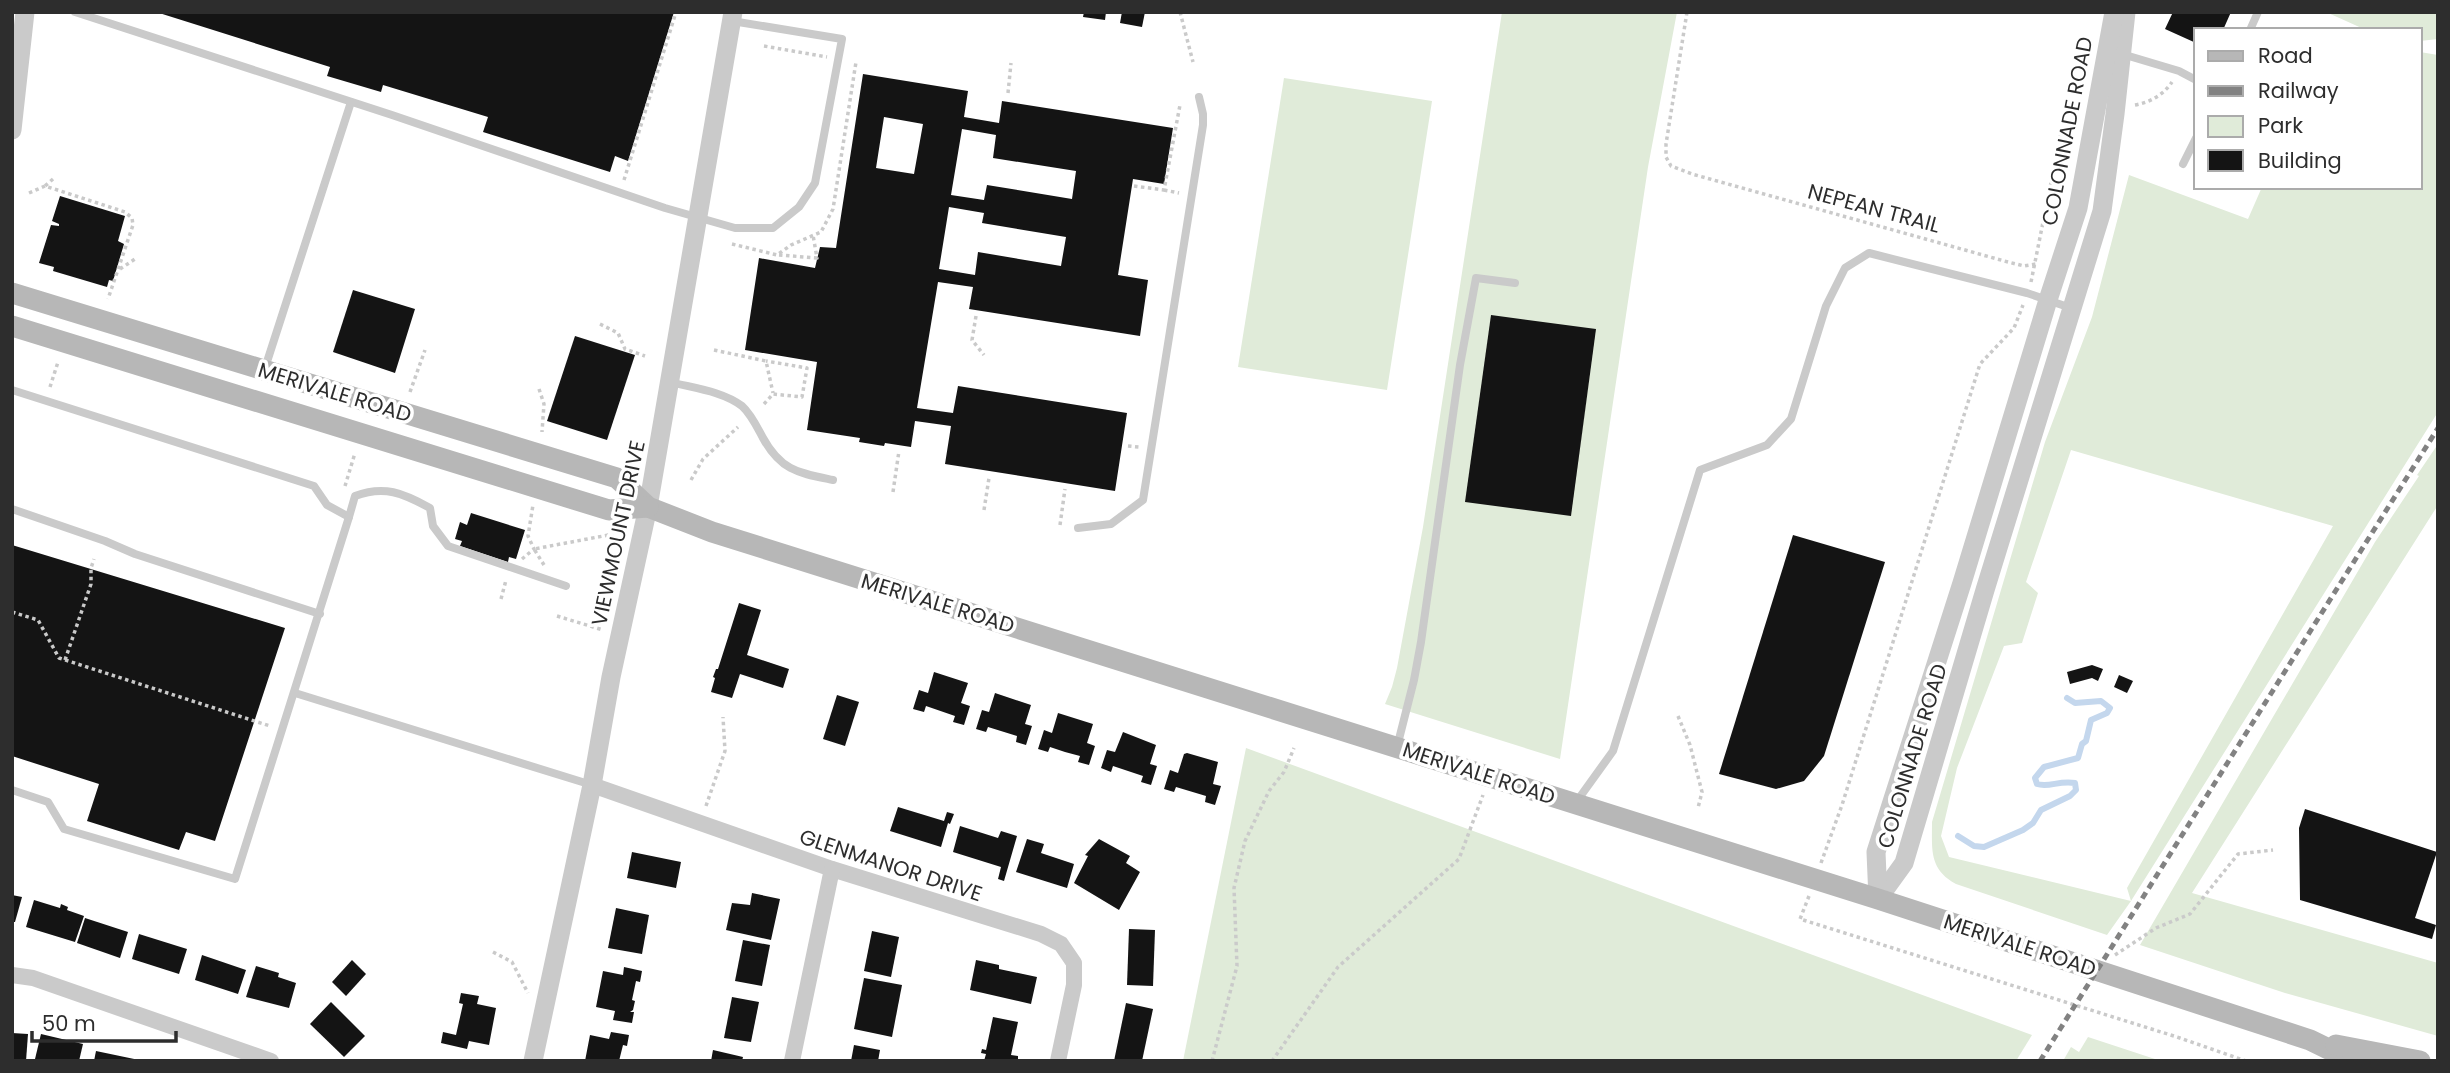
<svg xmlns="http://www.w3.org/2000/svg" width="2450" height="1073" font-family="Poppins,sans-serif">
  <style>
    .green { fill: #e0ebd9; fill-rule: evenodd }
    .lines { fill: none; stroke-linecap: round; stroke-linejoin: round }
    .stream { stroke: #c4d7ed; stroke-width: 6 }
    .building { fill: #141414; fill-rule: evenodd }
    .path { stroke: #cacaca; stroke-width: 3.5; stroke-dasharray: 3.5 3.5; stroke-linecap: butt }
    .service { stroke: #cacaca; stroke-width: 8 }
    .minor { stroke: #cacaca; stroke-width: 16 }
    .tertiary { stroke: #cacaca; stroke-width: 19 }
    .secondary { stroke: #b7b7b7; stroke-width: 21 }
    .rail { stroke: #828282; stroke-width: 5; stroke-dasharray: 7 5; stroke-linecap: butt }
    .labels { text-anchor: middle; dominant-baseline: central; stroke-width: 7; stroke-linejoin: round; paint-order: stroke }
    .street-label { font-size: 21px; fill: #2d2d2d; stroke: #fff }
  </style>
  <rect width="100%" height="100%" fill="#fff"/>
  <g class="green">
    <path d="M1502,12H1677L1648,167L1560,759L1385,704L1392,687L1397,668L1423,527Z"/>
    <path d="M2326,12H2438V39L2420,41V30H2366Z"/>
    <path d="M2420,52L2438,55V412L2131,901L2107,935L1956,884C1929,869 1932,850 1932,822L2045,442L2092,317L2129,175L2248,219L2262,187H2420ZM2071,450L2333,526L2127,888L2131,901L1949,857L1941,836L1957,768L2004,646L2022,643L2038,593L2026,582Z"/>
    <path d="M1284,78L1432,101L1387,390L1238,367Z"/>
    <path d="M2438,444V505L2192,893L2438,963V1036L2285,993L2140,945L2375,542L2419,476L2417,475Z"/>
    <path d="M1246,748L2032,1035L2016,1061H1183Z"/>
    <path d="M2088,1037L2161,1061H2063L2071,1047L2079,1052Z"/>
  </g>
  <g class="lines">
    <path class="stream" d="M1958,836L1974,846L1984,847L2023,830L2033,823L2041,810L2070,796L2076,790L2075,783C2059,780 2049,788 2037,784L2035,778L2044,767L2078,758L2082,744L2086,741L2091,720L2107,713L2110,708L2101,701L2075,703L2067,698"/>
  </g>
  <g class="building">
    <path d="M156,12H674L628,161L615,156L610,172L483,132L488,117L383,85L381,92L327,76L330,67Z"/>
    <path d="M1084,12H1106L1105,20L1083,17Z"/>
    <path d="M1122,12H1145L1142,27L1120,23Z"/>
    <path d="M2173,12H2231L2223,30H2196V43L2165,29Z"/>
    <path d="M863,74L968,91L964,117L999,123L1002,101L1173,128L1164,184L1133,179L1118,275L1148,280L1140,336L969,309L973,287L938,282L917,408L953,413L958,386L1127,413L1115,491L945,464L951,426L915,421L911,447L885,443L884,446L859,442L860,438L807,430L817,362L745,350L759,258L815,268L820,247L836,248ZM884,117L923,124L914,174L876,168ZM962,129L996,135L993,158L1076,171L1072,199L987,185L984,200L951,195ZM949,207L984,213L982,223L1066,237L1061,266L978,252L975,275L939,269Z"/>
    <path d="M60,196L125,216L118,241L124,244L113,281L109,280L107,287L53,271L54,267L39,263L51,225L59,226V224L52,221Z"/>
    <path d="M353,290L415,309L395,373L333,352Z"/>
    <path d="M1491,315L1596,329L1571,516L1465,502Z"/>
    <path d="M575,336L635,355L607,440L547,421Z"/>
    <path d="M471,513L525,530L516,559L509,557L508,562L460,546L462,541L455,539L460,522L467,525Z"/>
    <path d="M1793,535L1885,562L1824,756L1804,781L1776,789L1719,774Z"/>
    <path d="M12,545L285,628L215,841L186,832L179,850L87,821L99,784L12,756Z"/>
    <path d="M739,603L761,610L747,655L789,669L783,688L740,674L732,698L711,692L715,678L713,677L716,669H718Z"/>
    <path d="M2092,665L2103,669L2098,681L2092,678L2070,684L2067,672Z"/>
    <path d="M934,672L968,683L961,703L970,706L964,725L953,722L955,716L926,706L924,712L913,709L919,690L928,693Z"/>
    <path d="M2119,675L2133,681L2127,693L2114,687Z"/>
    <path d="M995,693L1031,705L1025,724L1032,726L1026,745L1016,742L1017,736L988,727L986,732L976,729L982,710L989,712Z"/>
    <path d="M837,695L859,702L845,746L823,739Z"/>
    <path d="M1058,713L1093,724L1087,743L1095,746L1089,765L1078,762L1080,756L1065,752L1050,747L1048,752L1038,749L1044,730L1052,733Z"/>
    <path d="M1123,732L1156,745L1150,764L1157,766L1151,785L1141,782L1143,776L1113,766L1111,772L1101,768L1107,750L1115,752Z"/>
    <path d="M1187,753L1218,762L1213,784L1221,786L1215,805L1205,802L1206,796L1176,787L1174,792L1164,789L1170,770L1178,773L1184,754Z"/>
    <path d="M898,807L944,821L947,812L954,814L950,824L948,823L941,847L890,831Z"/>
    <path d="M2305,809L2437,852L2415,918L2436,925L2432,939L2300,900L2299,828Z"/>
    <path d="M960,826L998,838L1001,831L1017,836L1004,881L998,879L1001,867L953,852Z"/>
    <path d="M1027,839L1044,844L1041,853L1074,864L1067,888L1016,872Z"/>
    <path d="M1099,839L1130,856L1126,863L1140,872L1119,910L1074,883L1088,856L1085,855Z"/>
    <path d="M632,852L681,862L676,888L627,878Z"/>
    <path d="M752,893L780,899L771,940L726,930L732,903L750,905Z"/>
    <path d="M12,895L22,897L15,922H12Z"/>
    <path d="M34,900L60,908L61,904L68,907L67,910L84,916L75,942L26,927Z"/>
    <path d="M616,908L649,915L642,954L608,948Z"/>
    <path d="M85,918L128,932L120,958L77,943Z"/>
    <path d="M1129,929L1155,930L1153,986L1127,985Z"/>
    <path d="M872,931L899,937L891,977L864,971Z"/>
    <path d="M139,934L187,949L179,974L132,959Z"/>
    <path d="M743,940L770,945L762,986L735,981Z"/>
    <path d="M202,955L246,970L238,994L195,980Z"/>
    <path d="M352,960L366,974L346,996L332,982Z"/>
    <path d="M976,960L999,965V969L1037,977L1031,1004L970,990Z"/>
    <path d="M256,966L279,973L278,977L296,983L289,1008L246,997Z"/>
    <path d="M624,967L642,971L640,982L636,981L632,1000L635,1001L633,1010L630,1012H634L632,1023L613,1020L615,1011L596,1007L603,971L623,975Z"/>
    <path d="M864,978L902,985L892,1037L854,1029Z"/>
    <path d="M461,993L479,996L477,1004L496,1008L489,1045L469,1041L467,1049L441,1043L443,1032L456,1035L463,1004L459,1003Z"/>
    <path d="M732,997L759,1002L751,1042L724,1038Z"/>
    <path d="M331,1002L365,1036L344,1057L310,1024Z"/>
    <path d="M1126,1003L1153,1009L1142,1061H1114Z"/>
    <path d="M993,1017L1018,1022L1011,1055L1018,1056V1061H984L986,1054L981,1053L982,1049L986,1050Z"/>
    <path d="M611,1032L629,1035L627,1046L623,1045L619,1061H585L590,1035L609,1039Z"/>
    <path d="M12,1033L28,1034L26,1061L12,1060Z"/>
    <path d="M41,1034L83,1044L79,1061L35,1059Z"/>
    <path d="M854,1045L880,1050L878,1061H851Z"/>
    <path d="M713,1050L743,1057L742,1061H711Z"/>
    <path d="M96,1051L139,1060V1061H94Z"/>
  </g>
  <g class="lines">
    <g class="path">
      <path d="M1180,12L1193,62"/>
      <path d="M1687,12L1666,144V157L1671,166L1692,174L2008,262L2024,266L2036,264"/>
      <path d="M764,46L827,57"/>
      <path d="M1008,93L1011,63"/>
      <path d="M2135,105C2151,102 2163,95 2172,82"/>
      <path d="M53,179L45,186L125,212L132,218L133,225L108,299"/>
      <path d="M624,180L676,12"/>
      <path d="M1134,186L1164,190L1180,105"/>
      <path d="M1164,190L1179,193"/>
      <path d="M29,193L45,186"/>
      <path d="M732,244L777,255L791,245L821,232L833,209L856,62"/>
      <path d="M779,255L817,258L813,235"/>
      <path d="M120,269L135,259"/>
      <path d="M2031,282L2065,113L2071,103L2079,105"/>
      <path d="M976,316L972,340L984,355"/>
      <path d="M600,324L618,333L625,349L645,356"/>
      <path d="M714,350L766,361L773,393"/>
      <path d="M50,387L58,362"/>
      <path d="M539,389L544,404L542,432"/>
      <path d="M410,392L425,350"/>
      <path d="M764,404L773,394L802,397L807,368L766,361"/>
      <path d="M1128,446L1139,447"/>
      <path d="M691,480L703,459L738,427"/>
      <path d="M345,486L355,453"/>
      <path d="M893,492L899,451"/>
      <path d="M984,510L989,478"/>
      <path d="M1060,525L1065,489"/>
      <path d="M522,559L534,549L528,536L533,505"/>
      <path d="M544,565L534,549L614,534"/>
      <path d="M501,599L506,580"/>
      <path d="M12,612L38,620L59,658L270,726"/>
      <path d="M557,616L603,630"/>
      <path d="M65,660L91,584V568L94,559"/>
      <path d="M1678,716L1690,745L1702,792L1698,808"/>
      <path d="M706,806L725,751L723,717"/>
      <path d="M1821,863L1842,805L1980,364L2014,328L2023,305"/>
      <path d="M1809,896L1800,919L2177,1037L2246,1061"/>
      <path d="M493,952L512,962L528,993"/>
      <path d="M2115,955L2156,928L2190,914L2238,854L2273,850"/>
      <path d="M1212,1061L1237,966L1234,888L1245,841L1269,791L1284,772L1294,748"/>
      <path d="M1272,1061L1338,967L1459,859L1483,795"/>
    </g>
    <g class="service">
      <path d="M75,12L392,115L665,208L735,228H773L799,207L815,183L842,39L732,21"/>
      <path d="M2250,30L2258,12"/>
      <path d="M2122,54L2179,71L2196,80"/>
      <path d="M2183,164L2196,138"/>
      <path d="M265,368L351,102"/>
      <path d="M670,382C693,388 722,391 742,406C751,414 757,427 763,438C781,471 799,473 833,480"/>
      <path d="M12,390L314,486L327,505L349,517L235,879L64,829L48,802L12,790"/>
      <path d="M12,509L105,541L135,554L320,614"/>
      <path d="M349,517L355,496C384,485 403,493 430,508L433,526L448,546L566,586"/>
      <path d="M1078,528L1111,524L1143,500L1203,125V114L1199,97"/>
      <path d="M295,693L592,785"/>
      <path d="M1397,747L1414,680L1421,642L1460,365L1476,278L1515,283"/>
      <path d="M1577,801L1613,751L1700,470L1767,445L1791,419L1826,306L1845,268L1869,253L2027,293L2071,308"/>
    </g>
    <g class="minor">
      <path d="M592,785L832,869L1041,934L1061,944L1074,963V985L1058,1061"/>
      <path d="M12,975L33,978L271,1061"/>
      <path d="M792,1061L832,869"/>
    </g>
    <g class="tertiary">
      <path d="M12,130L25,12"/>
      <path d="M1878,899L1904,863L1985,590L2102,211L2115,114L2126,12"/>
      <path d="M1878,899L1876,852L1962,583L2048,300L2078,208L2114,12"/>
      <path d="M533,1061L592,785L611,677L648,507L733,12"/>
    </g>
    <g class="secondary">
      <path d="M12,293L617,478L648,507L712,532L1878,899L2310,1040L2353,1061"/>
      <path d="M12,326L609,510L648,507"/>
      <path d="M2336,1045L2420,1061"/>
    </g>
    <path class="rail" d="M2040,1061L2438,428"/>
  </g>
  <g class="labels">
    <g class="street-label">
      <text transform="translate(2067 131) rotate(-79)">COLONNADE ROAD</text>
      <text transform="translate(1874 208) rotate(15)">NEPEAN TRAIL</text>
      <text transform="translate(335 392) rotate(17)">MERIVALE ROAD</text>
      <text transform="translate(618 533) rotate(-78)">VIEWMOUNT DRIVE</text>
      <text transform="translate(938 603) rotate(17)">MERIVALE ROAD</text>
      <text transform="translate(1912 756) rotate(-73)">COLONNADE ROAD</text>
      <text transform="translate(1479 773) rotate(18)">MERIVALE ROAD</text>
      <text transform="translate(891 865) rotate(18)">GLENMANOR DRIVE</text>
      <text transform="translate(2020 945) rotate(18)">MERIVALE ROAD</text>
    </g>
  </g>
  <rect width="2450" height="1073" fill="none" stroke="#2d2d2d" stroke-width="28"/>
  <rect x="2194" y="28" width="228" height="161" fill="#ffffff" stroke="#ababab" stroke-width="2"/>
  <rect x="2208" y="51" width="35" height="10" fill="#b7b7b7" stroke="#ababab" stroke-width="2"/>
  <text x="2258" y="63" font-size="21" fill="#2d2d2d">Road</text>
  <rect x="2208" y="86" width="35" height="10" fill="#828282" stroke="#ababab" stroke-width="2"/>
  <text x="2258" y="98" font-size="21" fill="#2d2d2d">Railway</text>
  <rect x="2208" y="116" width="35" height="21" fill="#e0ebd9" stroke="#ababab" stroke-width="2"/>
  <text x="2258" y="133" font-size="21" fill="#2d2d2d">Park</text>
  <rect x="2208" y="150" width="35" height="21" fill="#141414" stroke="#ababab" stroke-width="2"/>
  <text x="2258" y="168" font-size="21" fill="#2d2d2d">Building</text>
  <path d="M32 1031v10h144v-10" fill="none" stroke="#2d2d2d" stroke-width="3.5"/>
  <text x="42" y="1031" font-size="21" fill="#2d2d2d" stroke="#ffffff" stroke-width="5" paint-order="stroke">50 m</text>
</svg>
